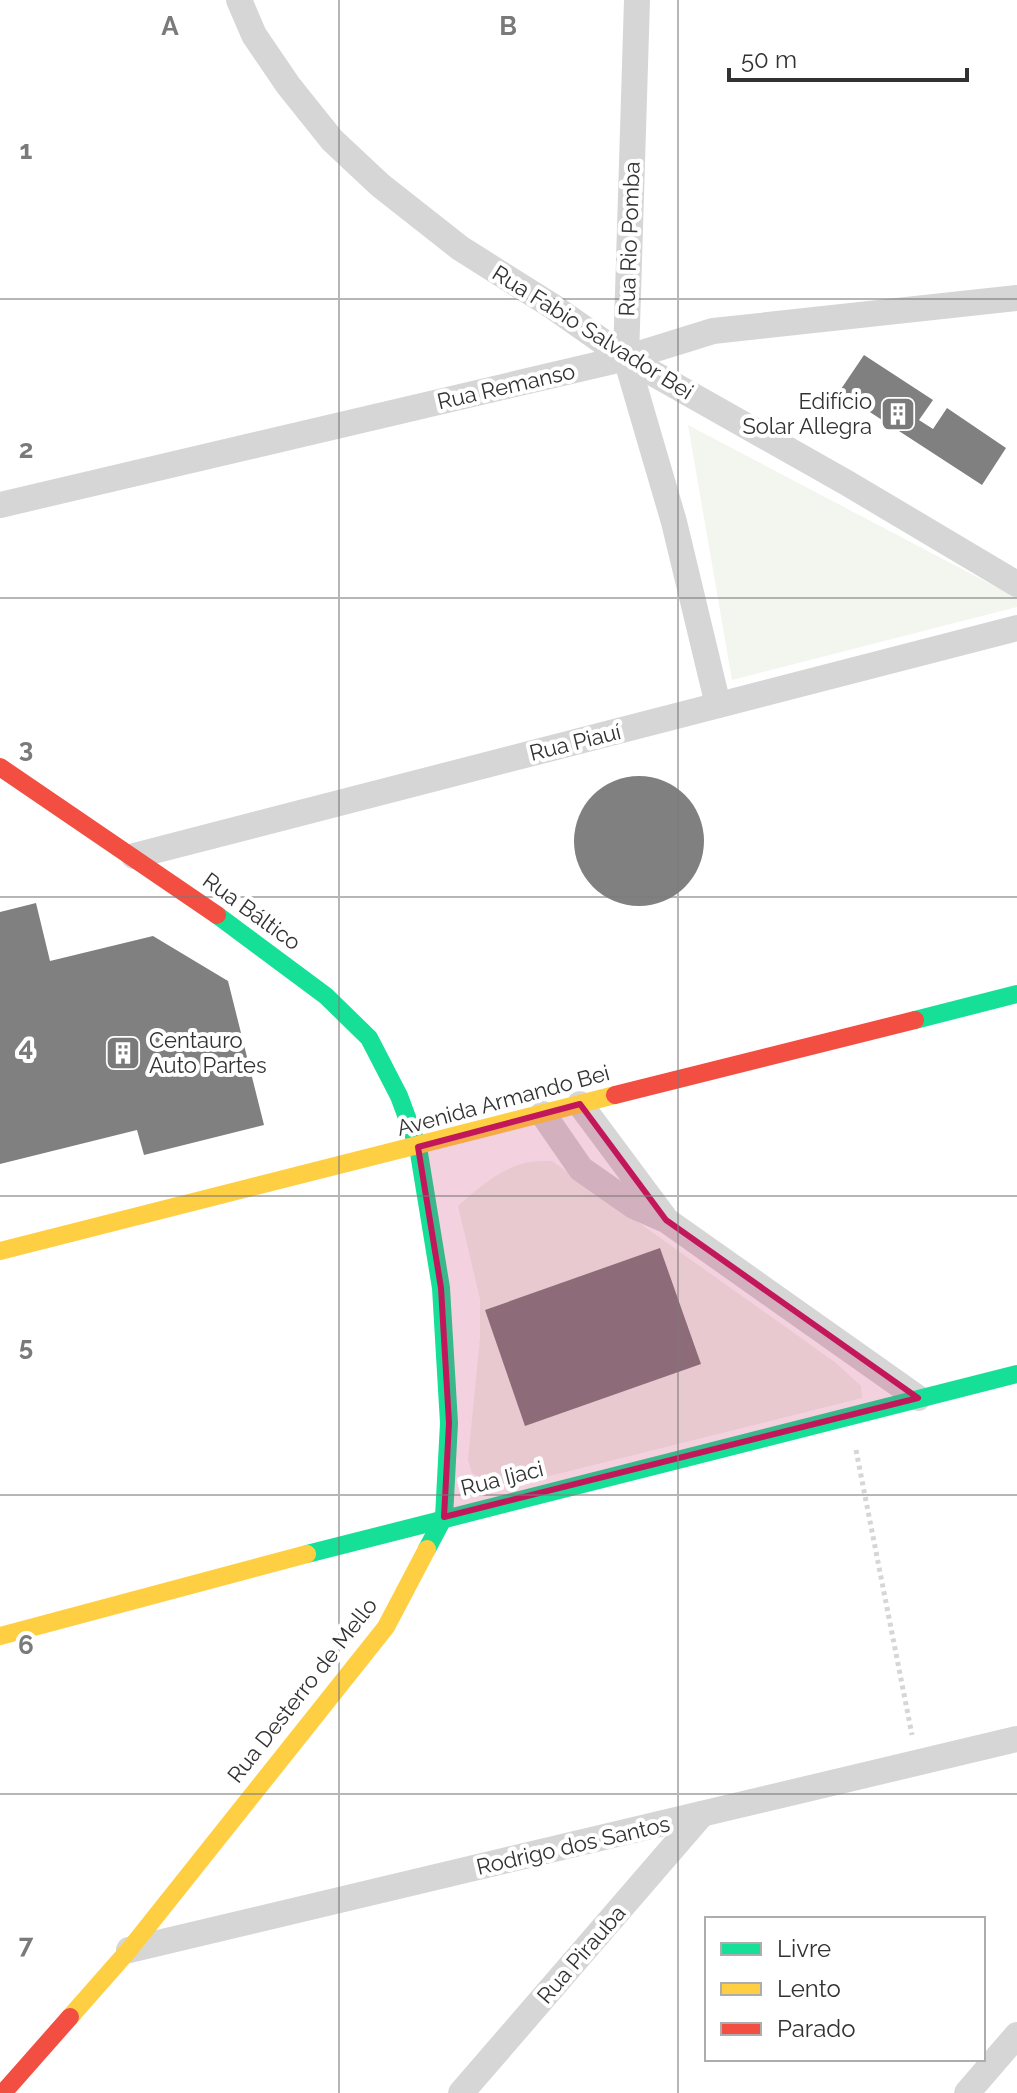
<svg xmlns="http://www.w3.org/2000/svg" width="1017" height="2093" font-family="Raleway,sans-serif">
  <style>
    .green { fill: #f2f6ee }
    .building { fill: #808080 }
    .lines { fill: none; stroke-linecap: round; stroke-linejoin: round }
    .path { stroke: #d6d6d6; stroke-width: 5; stroke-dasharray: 4 4; stroke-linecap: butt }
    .street { stroke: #d6d6d6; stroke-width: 26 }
    .fast { stroke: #16e098; stroke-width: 18 }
    .slow { stroke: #ffcf43; stroke-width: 18 }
    .jam { stroke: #f24e42; stroke-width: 18 }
    .marked { fill: #c2185b; fill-opacity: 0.2; stroke: #c2185b; stroke-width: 6; stroke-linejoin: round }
    .grid { fill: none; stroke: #7a7a7a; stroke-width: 2; stroke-opacity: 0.55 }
    .labels { text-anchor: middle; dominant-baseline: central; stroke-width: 8; stroke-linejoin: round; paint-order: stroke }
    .street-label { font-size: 22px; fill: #323232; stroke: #fff }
    .poi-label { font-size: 22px; fill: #323232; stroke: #fff; text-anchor: end }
    .grid-label { font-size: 26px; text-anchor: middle; font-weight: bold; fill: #7a7a7a; stroke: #fff; stroke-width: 8; stroke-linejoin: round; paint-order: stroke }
  </style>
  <rect width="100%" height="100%" fill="#fff"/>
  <g class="green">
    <path d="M688,425L1017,598V607L732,680Z"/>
    <path d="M552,1161L836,1363L861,1386L862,1398L541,1478L494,1486L472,1473L468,1460L480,1338V1299L458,1206C477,1189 500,1169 525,1163C533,1161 543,1161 552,1161Z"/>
  </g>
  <g class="building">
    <path d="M864,355L933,400L919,420L933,429L947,408L1006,448L982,485L839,392Z"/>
    <circle cx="639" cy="841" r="65"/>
    <path d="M36,903L50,961L153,936L228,981L264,1125L144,1155L137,1130L0,1164V912Z"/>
    <path d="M660,1248L701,1364L525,1426L485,1310Z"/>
  </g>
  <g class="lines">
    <path class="path" d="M856,1450L912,1735"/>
    <g class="street">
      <path d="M239,0L254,35L288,85L332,140L380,185L460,248L552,306L626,358L847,483L1017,584"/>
      <path d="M637,0L626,358L674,522L718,705"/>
      <path d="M0,505L626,358L713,331L1017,298"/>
      <path d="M134,856L1017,628"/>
      <path d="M580,1104L664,1217"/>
      <path d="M543,1114L581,1169L634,1206L666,1220L918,1398"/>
      <path d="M129,1950L1017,1739"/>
      <path d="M461,2093L702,1814"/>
      <path d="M967,2093L1017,2035"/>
    </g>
    <g class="fast">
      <path d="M217,915L326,996L369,1038L399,1096L418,1147L441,1288L449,1423L444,1517L427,1549"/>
      <path d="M915,1020L1017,994"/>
      <path d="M307,1554L1017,1374"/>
    </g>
    <g class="slow">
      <path d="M0,1251L615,1095"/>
      <path d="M0,1636L307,1554"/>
      <path d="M70,2017L129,1950L386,1627L427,1549"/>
    </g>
    <g class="jam">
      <path d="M0,767L217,915"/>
      <path d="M615,1095L915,1020"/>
      <path d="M3,2093L70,2017"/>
    </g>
  </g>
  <path class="marked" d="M580,1104L666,1220L918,1398L444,1517L449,1423L441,1288L418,1147Z"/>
  <path class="grid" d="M339,0V2093M678,0V2093M0,299H1017M0,598H1017M0,897H1017M0,1196H1017M0,1495H1017M0,1794H1017"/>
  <defs>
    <g id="building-square" transform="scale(1.8)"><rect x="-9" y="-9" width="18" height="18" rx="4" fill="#7a7a7a" stroke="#fff"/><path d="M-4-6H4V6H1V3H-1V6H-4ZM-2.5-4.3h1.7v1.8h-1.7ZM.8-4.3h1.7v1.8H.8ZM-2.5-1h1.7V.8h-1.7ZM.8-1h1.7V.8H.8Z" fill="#fff"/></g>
  </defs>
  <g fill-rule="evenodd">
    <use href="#building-square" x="898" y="414"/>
    <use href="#building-square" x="123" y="1053"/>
  </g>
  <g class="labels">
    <g class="street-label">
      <text transform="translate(629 239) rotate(-88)">Rua Rio Pomba</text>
      <text transform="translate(593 332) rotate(32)">Rua Fabio Salvador Bei</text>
      <text transform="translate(506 386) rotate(-13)">Rua Remanso</text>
      <text transform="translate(575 742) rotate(-14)">Rua Piauí</text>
      <text transform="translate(252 911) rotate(36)">Rua Báltico</text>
      <text transform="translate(503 1100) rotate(-15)">Avenida Armando Bei</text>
      <text transform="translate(502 1478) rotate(-14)">Rua Ijaci</text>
      <text transform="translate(302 1690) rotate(-52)">Rua Desterro de Mello</text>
      <text transform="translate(573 1845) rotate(-13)">Rodrigo dos Santos</text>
      <text transform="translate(581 1954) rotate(-49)">Rua Pirauba</text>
    </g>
    <g class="poi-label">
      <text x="872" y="401">Edifício<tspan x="872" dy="25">Solar Allegra</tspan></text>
      <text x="149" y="1040" text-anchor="start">Centauro<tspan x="149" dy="25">Auto Partes</tspan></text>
    </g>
  </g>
  <g class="grid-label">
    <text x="170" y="35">A</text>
    <text x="508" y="35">B</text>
    <text x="26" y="159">1</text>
    <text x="26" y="458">2</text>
    <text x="26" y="757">3</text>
    <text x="26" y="1056">4</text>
    <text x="26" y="1355">5</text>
    <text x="26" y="1654">6</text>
    <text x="26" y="1953">7</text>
  </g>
  <rect x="705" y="1917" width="280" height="144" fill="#ffffff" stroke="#adadad" stroke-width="2"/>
  <rect x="721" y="1943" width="40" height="12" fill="#16e098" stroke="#adadad" stroke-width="2"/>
  <text x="777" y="1957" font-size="24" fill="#323232">Livre</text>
  <rect x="721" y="1983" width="40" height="12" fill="#ffcf43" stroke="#adadad" stroke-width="2"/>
  <text x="777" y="1997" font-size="24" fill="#323232">Lento</text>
  <rect x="721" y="2023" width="40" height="12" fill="#f24e42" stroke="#adadad" stroke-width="2"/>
  <text x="777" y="2037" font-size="24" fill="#323232">Parado</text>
  <path d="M729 68v12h238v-12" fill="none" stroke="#323232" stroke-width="4"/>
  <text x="741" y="68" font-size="24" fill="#323232" stroke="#ffffff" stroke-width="6" paint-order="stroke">50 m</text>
</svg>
